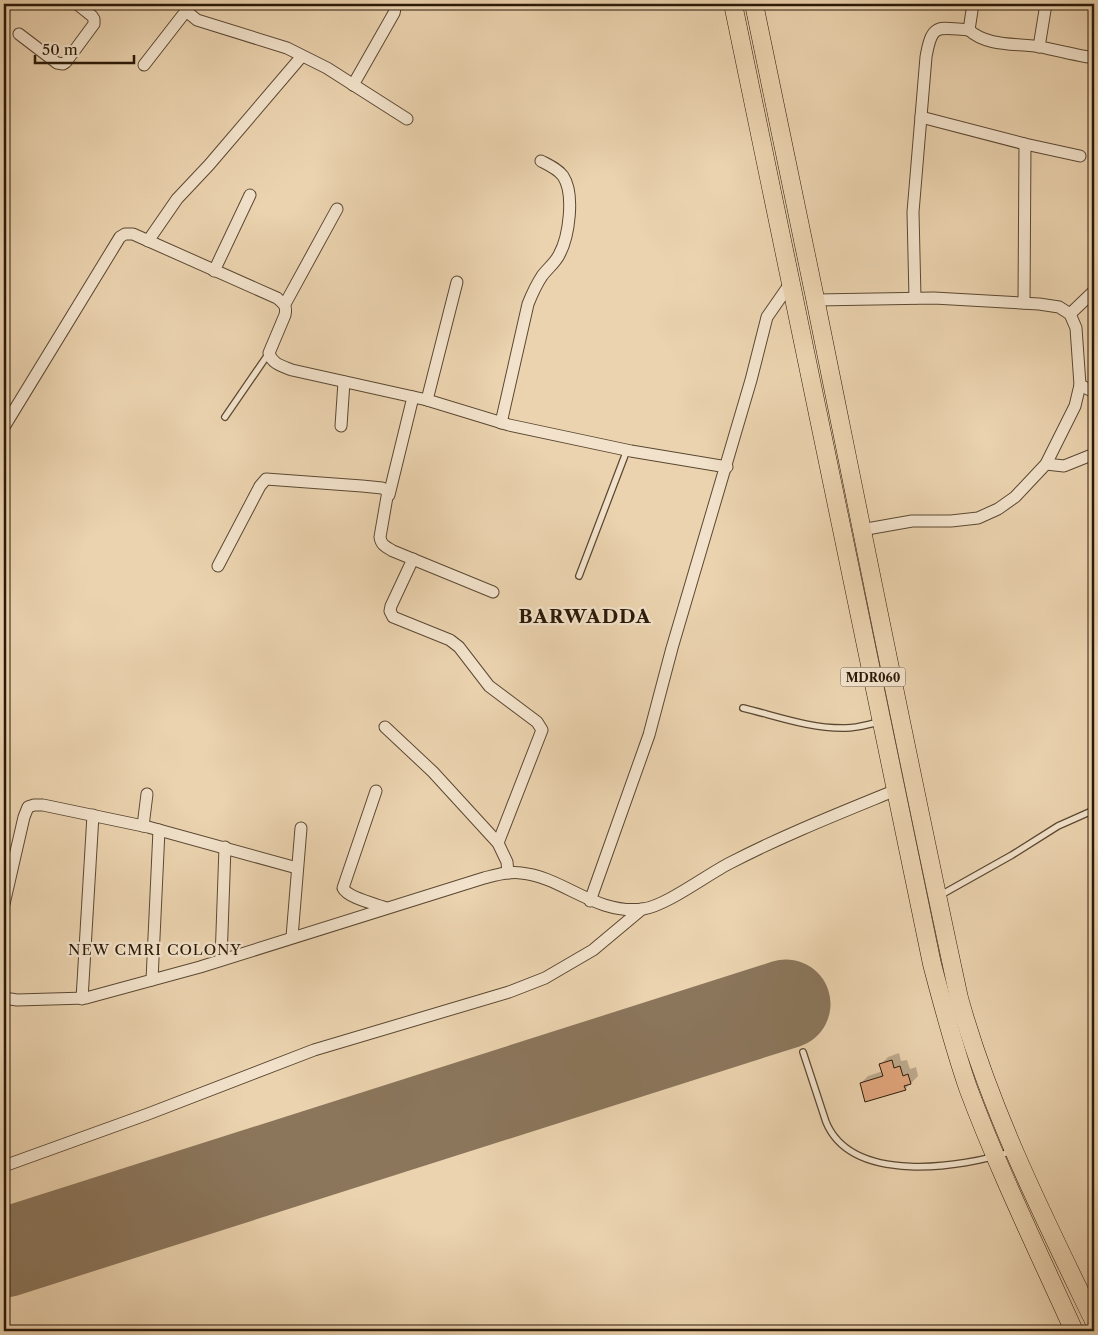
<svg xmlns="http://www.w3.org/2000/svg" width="1098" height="1335" font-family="'Libre Caslon Text',serif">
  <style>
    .shadow { fill: #0003 }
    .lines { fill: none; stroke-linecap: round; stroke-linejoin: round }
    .runway { stroke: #8b765c; stroke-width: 89 }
    .building { fill: #e1a57c; stroke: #2b1908 }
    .lane-casing { stroke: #5b4832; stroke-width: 8 }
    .street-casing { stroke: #5b4832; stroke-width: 13 }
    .primary-casing { stroke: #2b1908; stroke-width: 19 }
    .lane { stroke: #f2e2cb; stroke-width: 5.5 }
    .street { stroke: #f2e2cb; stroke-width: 11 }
    .primary { stroke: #ebd3af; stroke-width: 18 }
    .labels { text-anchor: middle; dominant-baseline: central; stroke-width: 4.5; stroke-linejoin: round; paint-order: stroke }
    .shield { fill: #f2e2cb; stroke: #675542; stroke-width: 1 }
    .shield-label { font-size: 12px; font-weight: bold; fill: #2b1908 }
    .neighbourhood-label { font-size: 15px; letter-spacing: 1px; fill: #2b1908; stroke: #f2e2cb }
    .district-label { font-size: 19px; font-weight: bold; letter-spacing: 1px; fill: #2b1908; stroke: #f2e2cb }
  </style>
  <rect width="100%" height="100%" fill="#ebd3af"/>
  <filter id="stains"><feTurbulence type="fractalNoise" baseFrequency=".004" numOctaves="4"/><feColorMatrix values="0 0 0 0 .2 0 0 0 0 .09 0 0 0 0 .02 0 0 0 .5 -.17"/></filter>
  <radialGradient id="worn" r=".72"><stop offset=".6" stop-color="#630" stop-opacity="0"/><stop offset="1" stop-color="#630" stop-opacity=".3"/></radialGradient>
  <path class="shadow" d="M899,1053L901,1061L907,1060L910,1069L916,1067L918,1076L905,1089L861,1083L868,1076L883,1071L881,1064L888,1057Z"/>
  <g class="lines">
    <path class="runway" d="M4,1253L786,1004"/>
  </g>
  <path class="building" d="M892,1060L894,1068L900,1066L903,1076L908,1074L911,1084L904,1086L906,1090L865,1102L860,1083L883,1076L879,1064Z"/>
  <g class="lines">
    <g class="lane-casing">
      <g id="lane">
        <path d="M225,417L269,353"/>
        <path d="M579,576L627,450"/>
        <path d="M743,708C776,716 811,729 846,728C857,728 869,724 880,722"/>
        <path d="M939,896L1012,855L1058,826L1094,810"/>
        <path d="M803,1052L826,1122C852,1185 962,1168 1013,1151"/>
      </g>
    </g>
    <g class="street-casing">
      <g id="street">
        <path d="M184,4L186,11L197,20L287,48L327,68L407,119"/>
        <path d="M973,4L969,30C987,47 1018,43 1041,47C1059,51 1076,55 1094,58"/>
        <path d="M19,34L57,63L63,64L66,62L94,24V19L92,16L77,4"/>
        <path d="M1039,47L1046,4"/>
        <path d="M144,65L186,11"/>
        <path d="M353,85L394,13L396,4"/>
        <path d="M921,117L1025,144L1080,156"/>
        <path d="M148,241L177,199L209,165L302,56"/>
        <path d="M214,271L250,195"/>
        <path d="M915,298L913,212L926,57C932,22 938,28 969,30"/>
        <path d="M816,300L934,298L1039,304L1059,307L1070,314L1076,328L1080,385L1075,406L1046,464L1015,497L998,509L978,518L951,521H912L861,530"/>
        <path d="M1024,303L1025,144"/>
        <path d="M285,304L337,209"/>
        <path d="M1070,314L1094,291"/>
        <path d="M1080,385L1094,392"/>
        <path d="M427,400L457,282"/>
        <path d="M501,423L528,304C532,294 536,285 542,276C547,269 555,263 559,255C569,237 575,194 563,176C558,169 549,165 541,161"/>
        <path d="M341,426L344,382"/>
        <path d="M4,427L120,237L125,234H133L277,298C284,304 287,306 285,315L269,353C272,364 282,366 292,370L427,400L509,425L631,451L727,467"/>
        <path d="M1046,464L1064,466L1094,454"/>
        <path d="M389,495L413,397"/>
        <path d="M413,559L391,606L390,611L393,617L450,640L459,647L489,686L537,722L542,730L498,843"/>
        <path d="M218,566L260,486L266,479L362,486L382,488L388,491L380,537C381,545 386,547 393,551L493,592"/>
        <path d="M385,727L433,772L498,843L507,862L508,873"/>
        <path d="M376,791L343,888C348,898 376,904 386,908"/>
        <path d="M143,826L147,794"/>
        <path d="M590,901L649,735L672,648L751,380L767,317L792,281"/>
        <path d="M4,904L24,817L28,807L34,805H43L148,827L297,868"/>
        <path d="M292,937L301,828"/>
        <path d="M221,960L225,847"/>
        <path d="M152,980L159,830"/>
        <path d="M4,998L17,1000L86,998L200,967L484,878C496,875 509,871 521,873C563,877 595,915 643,909C666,906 708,874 730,863C784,835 840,813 896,790"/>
        <path d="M82,999L93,815"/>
        <path d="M4,1166L148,1114L314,1050L509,992L545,978L593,950L642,909"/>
      </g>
    </g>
    <g class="primary-casing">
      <g id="primary">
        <path d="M733,4L932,964C943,1006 954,1047 968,1088C999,1171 1038,1251 1074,1331"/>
        <path d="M754,4C774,104 796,203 816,303C863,535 909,767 959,998C990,1110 1043,1216 1094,1321"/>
      </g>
    </g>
    <use href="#lane" class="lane"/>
    <use href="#street" class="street"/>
    <use href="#primary" class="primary"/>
  </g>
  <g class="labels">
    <rect class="shield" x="840.5" y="667.5" width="65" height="19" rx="4"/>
    <g class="shield-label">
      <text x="873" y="677">MDR060</text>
    </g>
    <g class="neighbourhood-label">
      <text x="155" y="949">NEW CMRI COLONY</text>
    </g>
    <g class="district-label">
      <text x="585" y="616">BARWADDA</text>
    </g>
  </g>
  <rect width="1098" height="1335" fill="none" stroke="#ebd3af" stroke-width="20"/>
  <rect x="5" y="5" width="1088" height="1325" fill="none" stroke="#2b1908" stroke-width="2.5"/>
  <rect x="10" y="10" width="1078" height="1315" fill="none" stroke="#2b1908"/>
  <path d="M35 55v8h99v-8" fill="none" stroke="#2b1908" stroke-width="2.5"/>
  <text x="42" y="55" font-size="15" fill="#2b1908" stroke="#f2e2cb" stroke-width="4" paint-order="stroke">50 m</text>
  <rect width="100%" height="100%" filter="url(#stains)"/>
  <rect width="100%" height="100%" fill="url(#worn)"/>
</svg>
